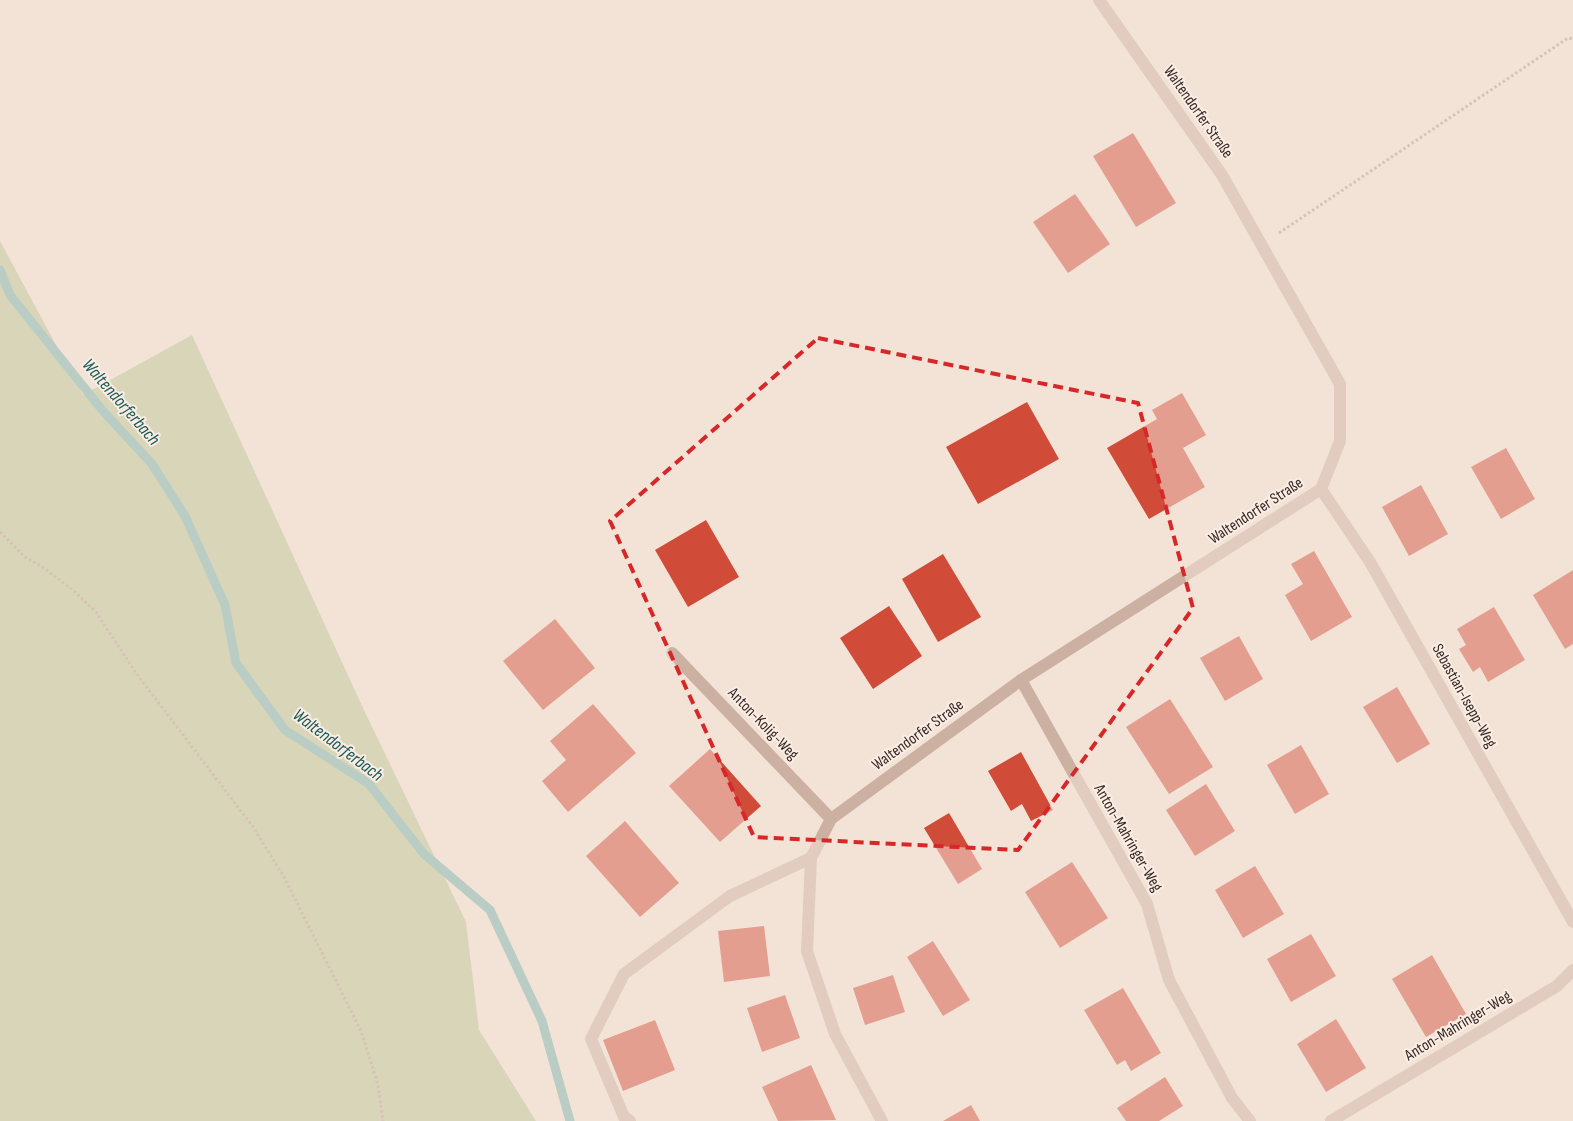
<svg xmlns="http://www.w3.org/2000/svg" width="1573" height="1121" font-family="'Sofia Sans Condensed',sans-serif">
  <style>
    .green { fill: #b9c396 }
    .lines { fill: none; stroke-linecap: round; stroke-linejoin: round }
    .stream { stroke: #74b2ae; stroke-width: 9 }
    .building { fill: #d04b38 }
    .path { stroke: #b89a8c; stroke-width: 3; stroke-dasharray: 2.5 2.5; stroke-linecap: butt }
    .minor { stroke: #ccb0a2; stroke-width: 12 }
    .marked { fill: none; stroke: #d62828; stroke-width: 4; stroke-dasharray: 10 6; stroke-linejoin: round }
    .labels { text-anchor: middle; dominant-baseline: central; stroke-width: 4; stroke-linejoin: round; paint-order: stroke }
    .street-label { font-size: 16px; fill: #362925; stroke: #fbede4 }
    .water-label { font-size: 18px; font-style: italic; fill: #185b57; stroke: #fbede4 }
  </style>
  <rect width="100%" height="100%" fill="#f3e3d7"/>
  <path class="green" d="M0,241L83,395L192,335L363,708L466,922L479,1030L536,1121H0Z"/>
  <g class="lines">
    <path class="stream" d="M0,270L10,295L103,411L152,464L185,516L225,605L236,663L285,730L369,784L424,854L490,910L542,1021L570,1121"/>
  </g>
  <g class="building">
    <path d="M1133,133L1176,203L1136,227L1093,156Z"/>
    <path d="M1075,194L1110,244L1068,273L1033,222Z"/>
    <path d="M1182,393L1206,435L1183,448L1205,487L1149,519L1107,448L1157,419L1152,410Z"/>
    <path d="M1027,402L1059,459L978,504L946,447Z"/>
    <path d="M1506,448L1535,499L1501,519L1471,467Z"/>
    <path d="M1421,485L1448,534L1409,556L1382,507Z"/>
    <path d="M706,520L739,577L688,607L655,550Z"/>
    <path d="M1314,551L1352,617L1311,641L1285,595L1303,584L1291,564Z"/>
    <path d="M943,554L981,617L938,642L902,579Z"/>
    <path d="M1573,570V644L1565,649L1533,595Z"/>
    <path d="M889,606L922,656L873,689L840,638Z"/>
    <path d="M1494,607L1525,660L1488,682L1480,667L1473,672L1459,649L1466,645L1457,629Z"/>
    <path d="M555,619L595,668L543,710L503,661Z"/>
    <path d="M1239,636L1263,679L1225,701L1200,658Z"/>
    <path d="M1397,687L1430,744L1397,763L1363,707Z"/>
    <path d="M1170,699L1213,767L1169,794L1126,727Z"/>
    <path d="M593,704L636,753L568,812L542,781L566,760L550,741Z"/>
    <path d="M1301,745L1329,794L1295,814L1267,765Z"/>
    <path d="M710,749L761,806L720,842L669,786Z"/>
    <path d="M1021,752L1053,810L1031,821L1022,804L1011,811L988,771Z"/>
    <path d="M1206,784L1235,831L1195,856L1166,810Z"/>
    <path d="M949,813L982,869L958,884L924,828Z"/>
    <path d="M625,821L679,883L640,917L586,856Z"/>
    <path d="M1072,862L1108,918L1060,948L1025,892Z"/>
    <path d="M1255,866L1284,914L1243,938L1215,890Z"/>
    <path d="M764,926L770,976L724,982L718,931Z"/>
    <path d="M1311,934L1336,976L1291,1002L1267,959Z"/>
    <path d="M933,941L970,1000L943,1016L907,957Z"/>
    <path d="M1432,955L1466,1014L1426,1037L1392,979Z"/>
    <path d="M893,975L905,1012L865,1025L853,988Z"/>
    <path d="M1123,988L1161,1053L1131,1071L1125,1060L1117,1065L1084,1010Z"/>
    <path d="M785,995L800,1038L762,1052L747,1008Z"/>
    <path d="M1336,1019L1366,1068L1326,1092L1297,1044Z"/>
    <path d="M655,1020L675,1070L623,1091L603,1040Z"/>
    <path d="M811,1065L836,1120L778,1121L762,1087Z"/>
    <path d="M1165,1077L1183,1106L1159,1121H1126L1117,1108Z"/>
    <path d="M971,1105L980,1121H943Z"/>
  </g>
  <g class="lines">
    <g class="path">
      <path d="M1279,233L1568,38L1573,39"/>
      <path d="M0,532L25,557L41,566L74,591L96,612L136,673L253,827L284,877L361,1031L378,1085L383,1121"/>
    </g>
    <g class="minor">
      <path d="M1321,489L1370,562L1573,922"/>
      <path d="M672,653L831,819"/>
      <path d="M1021,680L1147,904L1169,980L1232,1098L1250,1121"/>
      <path d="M630,1121L624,1117L591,1039L624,974L730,896L811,858"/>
      <path d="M882,1121L835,1034L807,951L811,858L831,819L1021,680L1321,489L1340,441V384L1222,175L1099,0"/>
      <path d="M1331,1121L1557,986L1573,970"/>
    </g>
  </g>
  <path d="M0 0H1573V1121H0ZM818,338L1138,403L1193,608L1018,850L754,837L610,521Z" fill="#f3e3d7" fill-opacity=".55" fill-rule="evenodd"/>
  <path class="marked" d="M818,338L1138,403L1193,608L1018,850L754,837L610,521Z"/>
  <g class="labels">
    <g class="street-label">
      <text transform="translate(1198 112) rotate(55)">Waltendorfer Straße</text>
      <text transform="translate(1256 511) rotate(-33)">Waltendorfer Straße</text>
      <text transform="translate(1464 696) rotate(61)">Sebastian-Isepp-Weg</text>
      <text transform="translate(763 724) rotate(46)">Anton-Kolig-Weg</text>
      <text transform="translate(918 735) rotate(-36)">Waltendorfer Straße</text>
      <text transform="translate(1128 838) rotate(60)">Anton-Mahringer-Weg</text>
      <text transform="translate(1458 1026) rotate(-31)">Anton-Mahringer-Weg</text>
    </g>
    <g class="water-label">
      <text transform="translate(121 402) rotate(49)">Waltendorferbach</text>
      <text transform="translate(338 745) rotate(37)">Waltendorferbach</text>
    </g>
  </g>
</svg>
